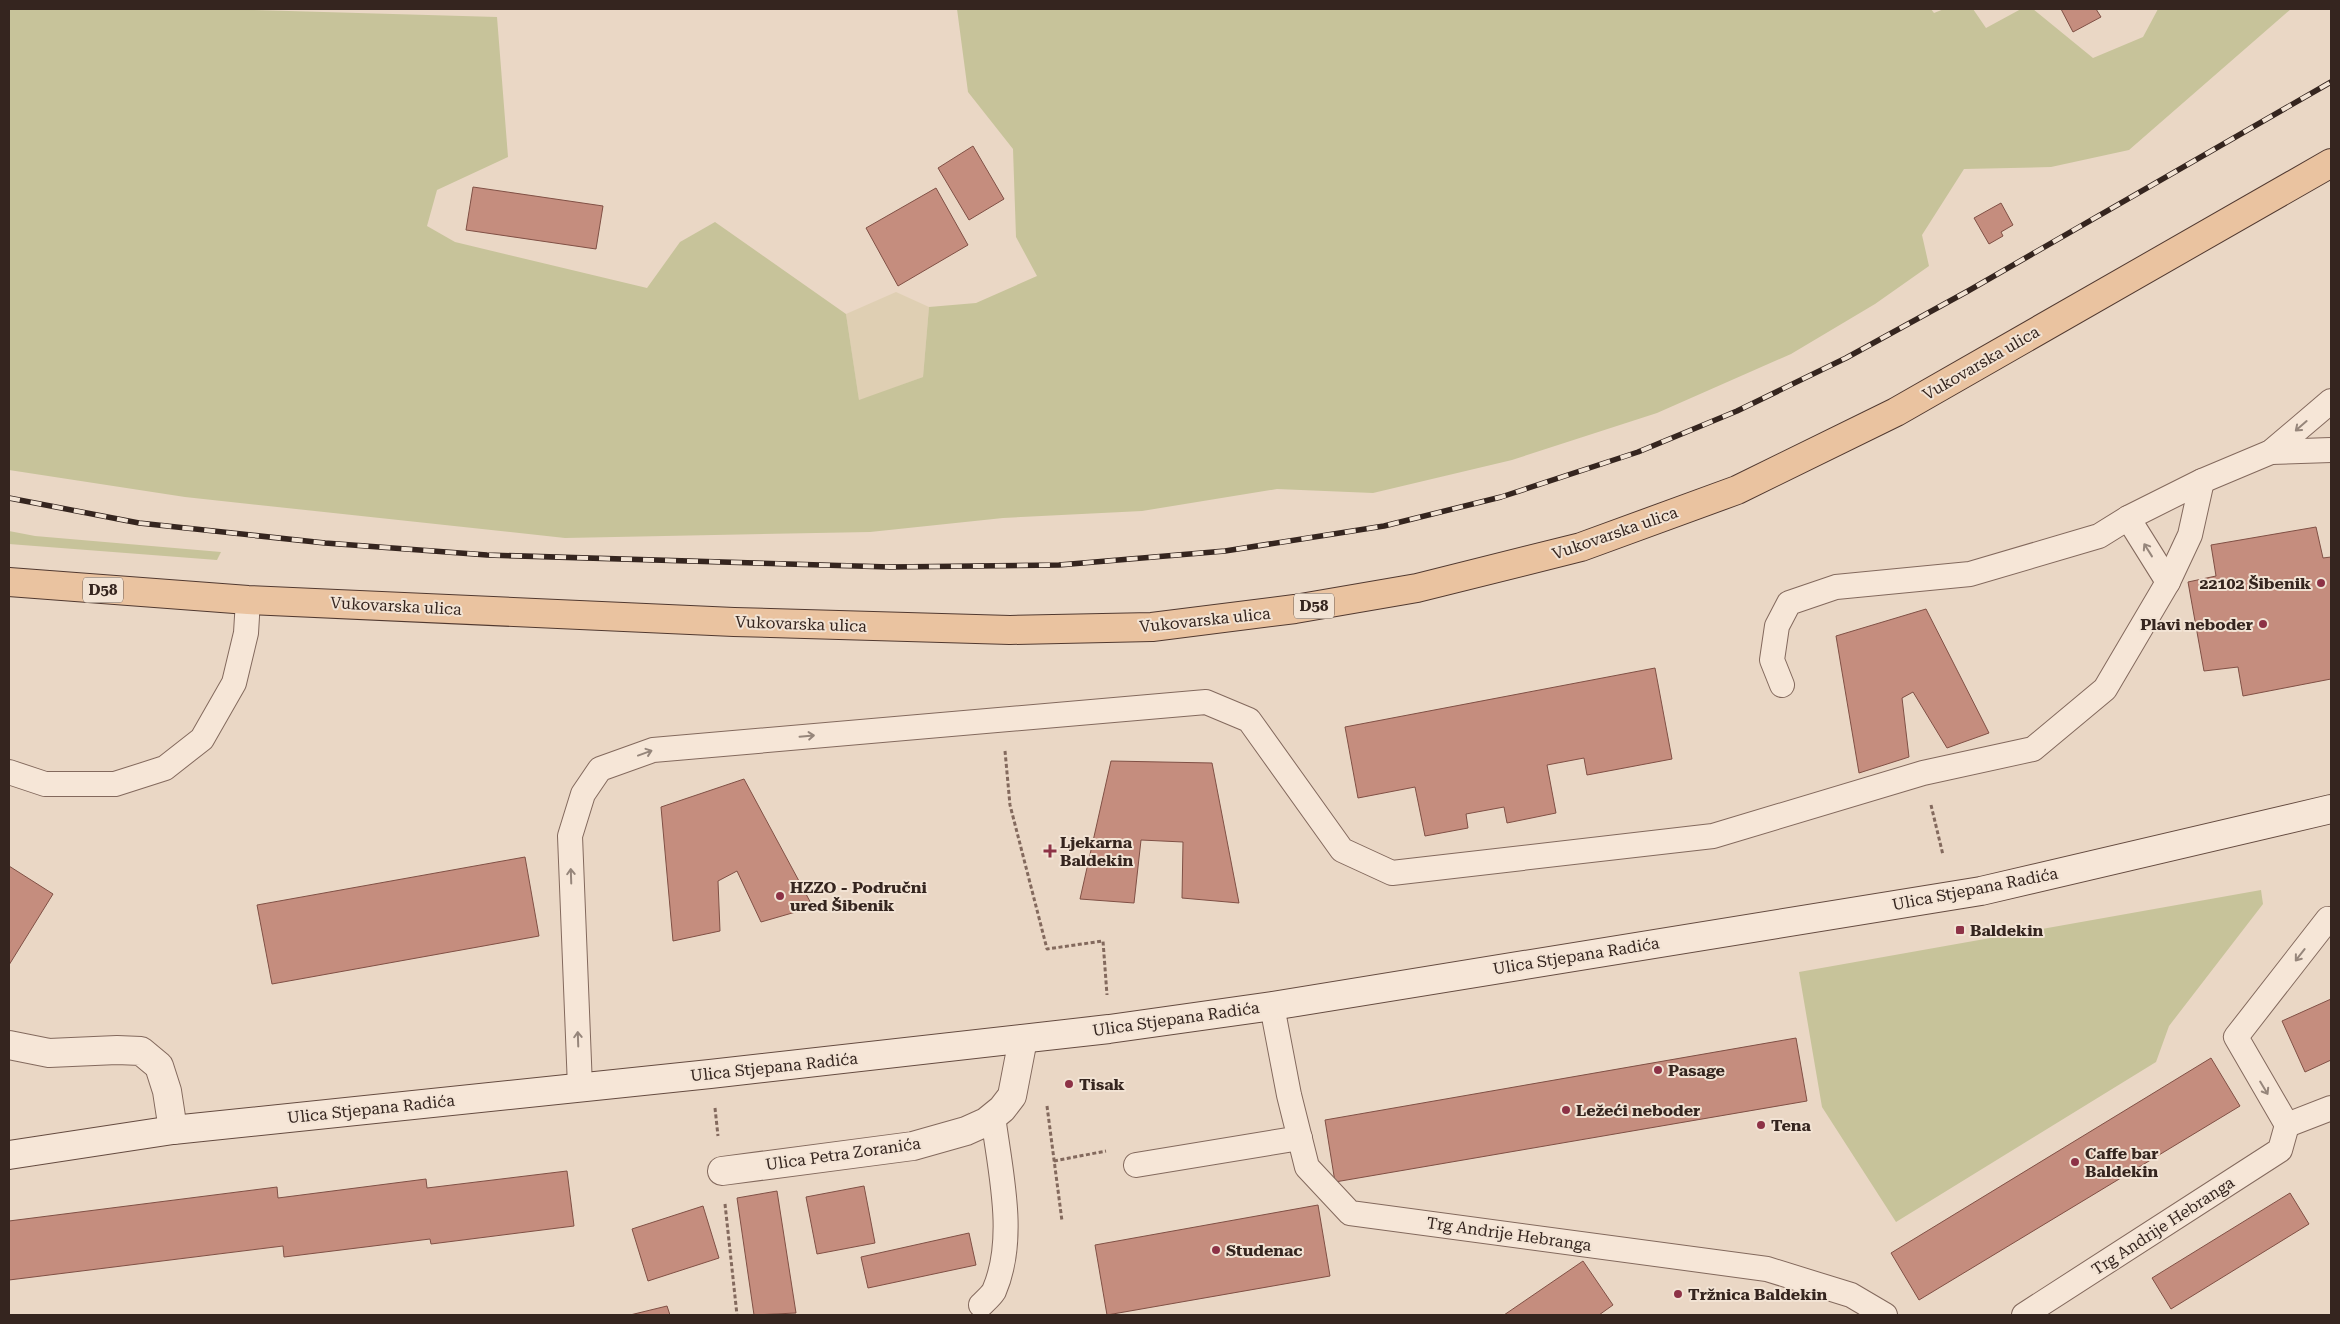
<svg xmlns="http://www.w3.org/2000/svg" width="2340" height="1324" font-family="'Roboto Serif',serif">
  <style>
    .farmland { fill: #dfcfb3 }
    .green { fill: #c7c39a }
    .building { fill: #c58d7e; stroke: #805045 }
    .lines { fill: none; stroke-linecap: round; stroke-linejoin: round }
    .lane-casing { stroke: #83695d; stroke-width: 26 }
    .street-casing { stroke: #83695d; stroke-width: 30 }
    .secondary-casing { stroke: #654b40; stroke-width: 30 }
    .primary-casing { stroke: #513930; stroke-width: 30 }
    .path { stroke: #83695d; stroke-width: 3; stroke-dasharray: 4 2.5; stroke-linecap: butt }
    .lane { stroke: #f6e6d7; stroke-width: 24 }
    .street { stroke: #f6e6d7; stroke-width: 28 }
    .secondary { stroke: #f6e6d7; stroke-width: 28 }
    .primary { stroke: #eac3a0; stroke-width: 28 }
    .rail-casing { stroke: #35251f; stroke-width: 5.5 }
    .rail { stroke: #f2e3d4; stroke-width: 4; stroke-dasharray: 11; stroke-linecap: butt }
    .oneway { stroke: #96867b }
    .poi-dot { fill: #8d3246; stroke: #f2e3d4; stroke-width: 2 }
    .labels { text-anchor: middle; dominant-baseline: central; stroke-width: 4; stroke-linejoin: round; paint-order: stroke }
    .shield { fill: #f2e3d4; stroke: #6e5e55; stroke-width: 1 }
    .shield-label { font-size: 15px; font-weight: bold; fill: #35251f }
    .street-label { font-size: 16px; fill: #35251f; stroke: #f2e3d4 }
    .poi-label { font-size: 16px; font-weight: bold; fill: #35251f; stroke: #f2e3d4; text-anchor: start }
  </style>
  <rect width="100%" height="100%" fill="#ead7c5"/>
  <path class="farmland" d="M896,292L929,307L923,377L859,401L846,314Z"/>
  <g class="green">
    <path d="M9,9H222L497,17L508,157L437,190L427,226L455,242L647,288L680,242L715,222L846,314L859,400L923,377L929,307L976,303L1037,276L1016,237L1013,149L968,92L957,9H1931L1934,13L1944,9H1973L1986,28L2021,9H2033L2093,58L2143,37L2158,9H2291L2129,150L2051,167L1964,169L1922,235L1929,266L1875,304L1791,354L1657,413L1512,460L1373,493L1277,489L1142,511L1003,518L870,532L565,538L185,497L9,470Z"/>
    <path d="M9,531L35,536L221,552L217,560L9,544Z"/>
    <path d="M2261,890L2263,904L2169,1026L2156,1062L1896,1222L1822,1107L1799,972Z"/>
  </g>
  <g class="building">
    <path d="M2061,9H2096L2101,17L2073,32Z"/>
    <path d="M973,146L1004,199L969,220L938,168Z"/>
    <path d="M473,187L603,206L596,249L466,230Z"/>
    <path d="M936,188L968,245L898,286L866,228Z"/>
    <path d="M2001,203L2013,225L2001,232L2003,236L1989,244L1974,218Z"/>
    <path d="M2316,527L2323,558L2331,557V679L2243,696L2238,667L2204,671L2188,582L2216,576L2211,545Z"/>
    <path d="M1926,609L1989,733L1947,748L1913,692L1902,698L1909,757L1859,773L1836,636Z"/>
    <path d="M1655,668L1672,759L1587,775L1584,758L1547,765L1556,813L1507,823L1504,807L1466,814L1468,828L1425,836L1415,787L1358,798L1345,727Z"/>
    <path d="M1111,761L1212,763L1239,903L1182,898L1183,842L1141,840L1134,903L1080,899Z"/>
    <path d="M744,779L813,907L761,922L737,871L718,881L720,931L673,941L661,807Z"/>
    <path d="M525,857L539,936L272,984L257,905Z"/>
    <path d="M9,866L53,894L9,965Z"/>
    <path d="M2331,999V1060L2305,1072L2282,1021Z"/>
    <path d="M1796,1038L1807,1101L1335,1182L1325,1120Z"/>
    <path d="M2211,1058L2240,1106L1919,1300L1891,1253Z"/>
    <path d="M567,1171L574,1226L431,1244L430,1239L284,1257L283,1246L9,1280V1221L277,1187L278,1198L426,1179L427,1188Z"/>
    <path d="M864,1186L875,1243L817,1254L806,1197Z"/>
    <path d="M777,1191L796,1313L754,1315L737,1198Z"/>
    <path d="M2290,1193L2309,1224L2171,1309L2152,1278Z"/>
    <path d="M1318,1205L1330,1276L1107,1315L1095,1245Z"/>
    <path d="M703,1206L719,1258L648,1281L632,1229Z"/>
    <path d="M969,1233L976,1265L868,1288L861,1257Z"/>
    <path d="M1583,1261L1613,1305L1599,1315H1504Z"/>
    <path d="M667,1306L670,1315H630Z"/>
  </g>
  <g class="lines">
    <g class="lane-casing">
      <g id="lane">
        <path d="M2271,452L2331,450"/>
        <path d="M2128,518L2168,582"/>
        <path d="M1782,685L1772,660L1777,626L1789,603L1836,587L1970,574L2099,536L2128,518L2202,481L2271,452L2331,401"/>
        <path d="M9,772L45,784H115L165,768L202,739L234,683L246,633L248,600"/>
        <path d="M1272,1006L1289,1095L1307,1167L1350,1213L1767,1269L1851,1295L1885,1315"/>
        <path d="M580,1087L570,836L583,794L600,769L653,750L1206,702L1249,720L1342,850L1392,873L1713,836L1923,773L2033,749L2105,689L2168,582L2190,535L2202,481"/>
        <path d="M2287,1125L2331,1108"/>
        <path d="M1136,1165L1300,1138"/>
        <path d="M981,1305C985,1301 991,1296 994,1291C1017,1238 1000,1171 993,1116"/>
        <path d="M2024,1315L2280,1150L2287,1125L2236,1037L2328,919L2331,920"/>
      </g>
    </g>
    <g class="street-casing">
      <g id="street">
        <path d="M9,1045L49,1053L117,1050L141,1051L159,1066L167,1091L173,1130"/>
        <path d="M722,1171L913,1146L966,1131L986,1122L1002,1109L1012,1096L1023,1039"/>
      </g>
    </g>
    <g class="secondary-casing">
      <path id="secondary" d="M9,1155L173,1130L710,1074L1109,1029L1272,1006L1981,891L2331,809"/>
    </g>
    <g class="primary-casing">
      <path id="primary" d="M9,582L248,600L734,622L1010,630L1152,627L1295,609L1417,588L1581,547L1737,490L1896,412L2331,163"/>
    </g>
    <g class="path">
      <path d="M1005,751L1010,805L1047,949L1103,941L1107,995"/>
      <path d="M1931,805L1943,855"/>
      <path d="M1047,1106L1062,1221"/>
      <path d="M715,1108L718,1136"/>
      <path d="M1054,1161L1106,1151"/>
      <path d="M725,1204L737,1315"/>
    </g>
    <use href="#lane" class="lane"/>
    <use href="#street" class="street"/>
    <use href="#secondary" class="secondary"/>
    <use href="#primary" class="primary"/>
    <g class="rail-casing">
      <path id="rail" d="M9,498L139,523L325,543L487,555L890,567L1059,565L1225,551L1384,526L1501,497L1638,452L1737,411L1846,358L1968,291L2331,82"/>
    </g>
    <use href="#rail" class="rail"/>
  </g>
  <defs><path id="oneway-shaft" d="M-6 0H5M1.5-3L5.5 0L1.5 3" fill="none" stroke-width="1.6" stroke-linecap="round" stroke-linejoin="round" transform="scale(1.25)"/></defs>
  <g class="oneway">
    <use href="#oneway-shaft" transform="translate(2301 426) rotate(139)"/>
    <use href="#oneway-shaft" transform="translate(2148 550) rotate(-122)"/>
    <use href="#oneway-shaft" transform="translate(807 736) rotate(-5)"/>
    <use href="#oneway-shaft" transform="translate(645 753) rotate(-20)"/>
    <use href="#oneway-shaft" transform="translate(571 876) rotate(-92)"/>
    <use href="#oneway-shaft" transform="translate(2300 955) rotate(128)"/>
    <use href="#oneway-shaft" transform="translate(578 1039) rotate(-92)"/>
    <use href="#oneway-shaft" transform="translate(2264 1088) rotate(59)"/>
  </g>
  <g class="poi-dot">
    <circle cx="2321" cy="583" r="5"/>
    <circle cx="2263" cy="624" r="5"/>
    <path d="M1047.5 843.5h5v5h5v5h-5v5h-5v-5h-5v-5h5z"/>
    <circle cx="780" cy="896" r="5"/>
    <rect x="1955" y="925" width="10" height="10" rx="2.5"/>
    <circle cx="1658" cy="1070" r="5"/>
    <circle cx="1069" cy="1084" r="5"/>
    <circle cx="1566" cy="1110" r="5"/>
    <circle cx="1761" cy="1125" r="5"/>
    <circle cx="2075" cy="1162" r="5"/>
    <circle cx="1216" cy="1250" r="5"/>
    <circle cx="1678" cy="1294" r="5"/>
  </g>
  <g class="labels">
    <g class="shield">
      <rect x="83" y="577.5" width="40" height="25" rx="4"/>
      <rect x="1294" y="593.5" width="40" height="25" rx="4"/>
    </g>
    <g class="shield-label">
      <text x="103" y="590">D58</text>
      <text x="1314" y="606">D58</text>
    </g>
    <g class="street-label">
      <text transform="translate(1981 363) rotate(-30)">Vukovarska ulica</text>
      <text transform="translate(1615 533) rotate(-19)">Vukovarska ulica</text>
      <text transform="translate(396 606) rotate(3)">Vukovarska ulica</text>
      <text transform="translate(1205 620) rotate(-6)">Vukovarska ulica</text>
      <text transform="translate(801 624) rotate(2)">Vukovarska ulica</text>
      <text transform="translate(1975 889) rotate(-11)">Ulica Stjepana Radića</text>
      <text transform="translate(1576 956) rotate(-9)">Ulica Stjepana Radića</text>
      <text transform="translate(1176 1019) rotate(-8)">Ulica Stjepana Radića</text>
      <text transform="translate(774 1067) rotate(-6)">Ulica Stjepana Radića</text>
      <text transform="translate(371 1109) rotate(-6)">Ulica Stjepana Radića</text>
      <text transform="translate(843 1154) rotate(-8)">Ulica Petra Zoranića</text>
      <text transform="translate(2163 1226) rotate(-33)">Trg Andrije Hebranga</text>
      <text transform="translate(1509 1234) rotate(8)">Trg Andrije Hebranga</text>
    </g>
    <g class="poi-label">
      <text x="2311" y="583" text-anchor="end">22102 Šibenik</text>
      <text x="2253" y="624" text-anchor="end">Plavi neboder</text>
      <text x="1060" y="842">Ljekarna<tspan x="1060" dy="18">Baldekin</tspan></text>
      <text x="790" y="887">HZZO - Područni<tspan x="790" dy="18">ured Šibenik</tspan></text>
      <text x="1970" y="930">Baldekin</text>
      <text x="1668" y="1070">Pasage</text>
      <text x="1079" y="1084">Tisak</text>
      <text x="1576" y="1110">Ležeći neboder</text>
      <text x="1771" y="1125">Tena</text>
      <text x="2085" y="1153">Caffe bar<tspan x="2085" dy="18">Baldekin</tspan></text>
      <text x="1226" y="1250">Studenac</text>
      <text x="1688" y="1294">Tržnica Baldekin</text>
    </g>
  </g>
  <rect width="2340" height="1324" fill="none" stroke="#35251f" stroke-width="20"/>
</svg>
